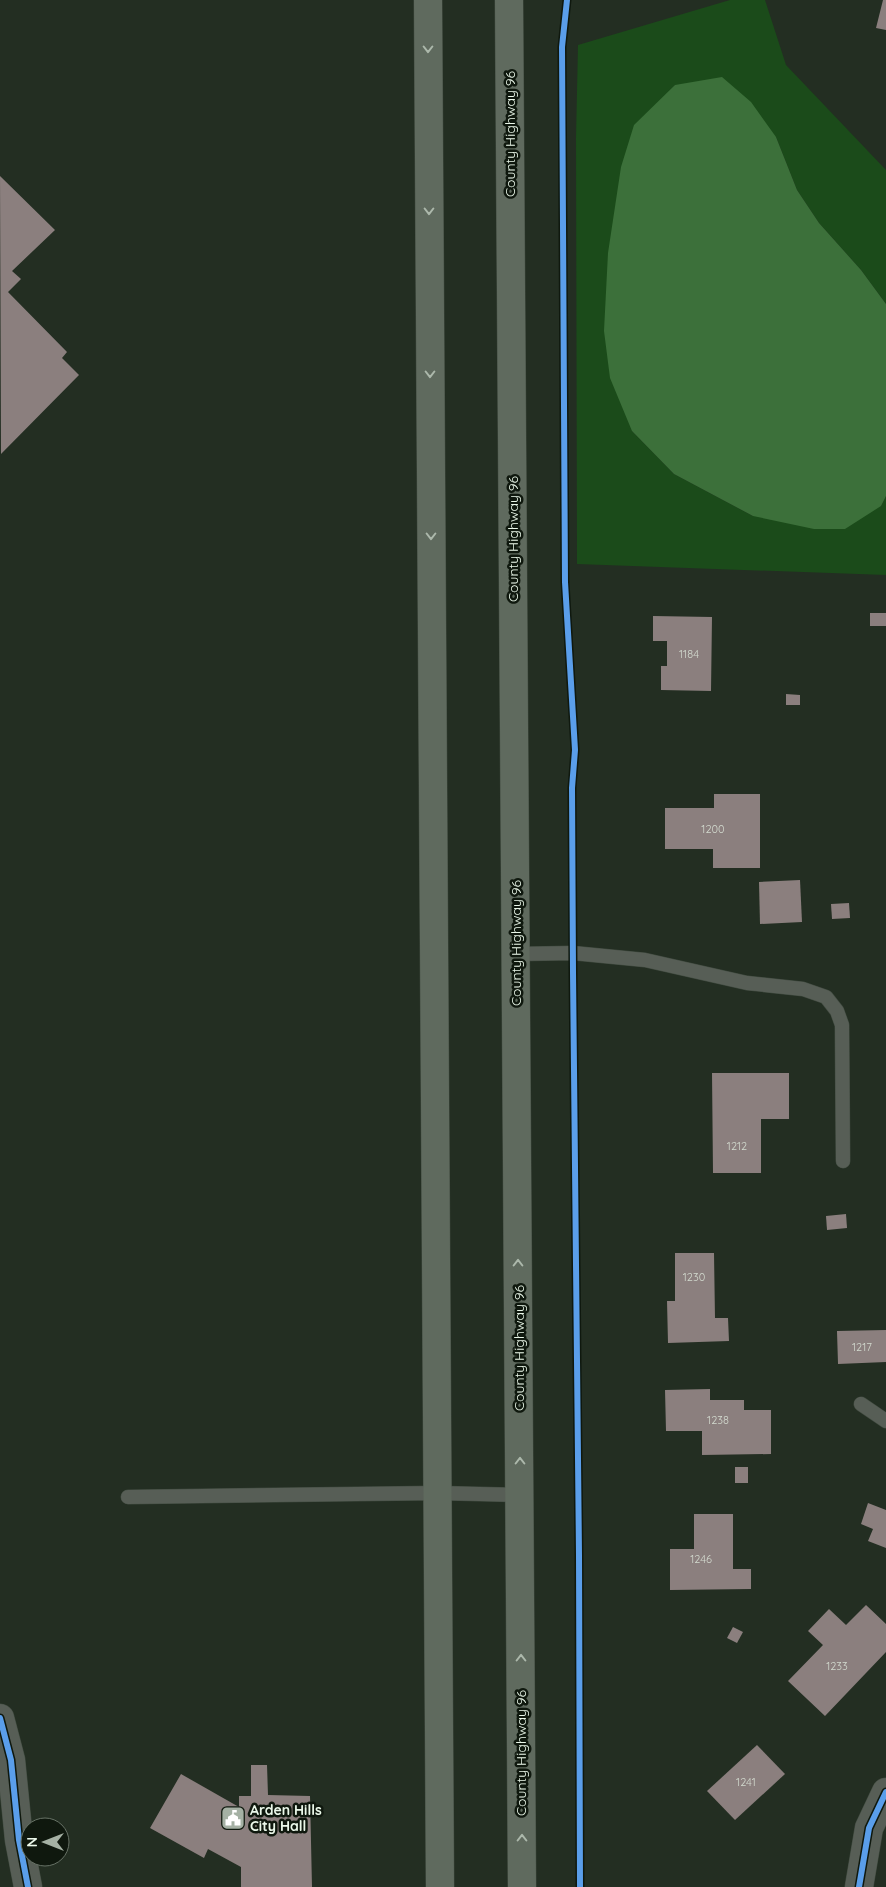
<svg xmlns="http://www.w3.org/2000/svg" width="886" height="1887" font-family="Quicksand,sans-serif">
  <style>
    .green { fill: #1b4b1a }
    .water { fill: #3c703a }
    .building { fill: #8b7f7e }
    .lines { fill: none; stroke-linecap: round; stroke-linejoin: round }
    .lane-casing { stroke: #414b40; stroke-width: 15 }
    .street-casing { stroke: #414b40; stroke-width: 29 }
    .primary-casing { stroke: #414b40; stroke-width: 29 }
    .lane { stroke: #575e56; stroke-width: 14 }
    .street { stroke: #575e56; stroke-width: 28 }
    .primary { stroke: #5f6a5e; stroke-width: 28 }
    .cycleway-casing { stroke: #0f180e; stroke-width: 9 }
    .cycleway { stroke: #5a9eea; stroke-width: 6 }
    .oneway { stroke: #acb8ab }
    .labels { text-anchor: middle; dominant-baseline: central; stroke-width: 5; stroke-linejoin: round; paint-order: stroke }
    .number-label { font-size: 11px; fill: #d3dacf }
    .street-label { font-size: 14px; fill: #ebf8ea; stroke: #0f180e }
    .poi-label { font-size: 14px; font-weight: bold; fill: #ebf8ea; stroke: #0f180e; text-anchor: start }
  </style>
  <rect width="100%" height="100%" fill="#232e22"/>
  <path class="green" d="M730,0H765L786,65L886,170V304L861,270L819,223L797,190L776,137L675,85L670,91L632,431L674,474L753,516L881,506L886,496V575L577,564L576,138L578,45Z"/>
  <path class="water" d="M722,77L751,102L776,137L797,190L819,223L861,270L886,304V496L881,506L845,529H814L753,516L674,474L632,431L610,378L604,331L608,253L621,167L634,125L675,85Z"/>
  <g class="building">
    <path d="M883,0H886V30L876,28Z"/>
    <path d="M0,176L55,230L12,271L21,279L8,292L67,352L62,358L79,375L1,454Z"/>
    <rect x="870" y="613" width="16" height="13"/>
    <path d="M653,616L712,617L711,691L661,690V666H667V641H653Z"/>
    <path d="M786,694L800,695V705H786Z"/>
    <path d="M714,794H760V868H713V849H665V808H714Z"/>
    <path d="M800,880L802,922L760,924L759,882Z"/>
    <path d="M849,903L850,918L832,919L831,904Z"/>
    <path d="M712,1073H789V1119H761V1173H713Z"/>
    <path d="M846,1214L847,1228L827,1230L826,1216Z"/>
    <path d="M675,1253H714L715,1318H728L729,1341L668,1343L667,1301H675Z"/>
    <path d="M886,1330V1362L838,1364L837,1331Z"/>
    <path d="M710,1389V1400H744V1410H771V1454L702,1455V1431H666L665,1390Z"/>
    <rect x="735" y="1467" width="13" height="16"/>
    <path d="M868,1503L886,1510V1548L868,1541L873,1529L861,1524Z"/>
    <path d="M694,1514H733V1569H751V1589L670,1590V1549H694Z"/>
    <path d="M866,1605L886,1624V1652L825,1716L788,1681L823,1645L808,1631L829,1609L846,1625Z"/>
    <path d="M733,1627L743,1632L737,1643L727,1638Z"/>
    <path d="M757,1745L785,1774L735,1820L707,1791Z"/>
    <path d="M251,1765H267L268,1795L310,1796L312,1887H241V1867L208,1849L204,1858L150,1828L181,1774L239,1807V1796H251Z"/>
  </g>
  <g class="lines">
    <g class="lane-casing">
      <g id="lane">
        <path d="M516,954L573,953L645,960L747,983L803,989L826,997L837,1011L842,1025L843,1161"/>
        <path d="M861,1404L886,1421"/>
        <path d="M128,1497L438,1493L520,1495"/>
      </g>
    </g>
    <g class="street-casing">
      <g id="street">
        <path d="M0,1718L11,1760L19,1840L28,1887"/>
        <path d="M859,1887L869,1828L886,1792"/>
      </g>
    </g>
    <g class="primary-casing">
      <g id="primary">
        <path d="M428,0L440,1887"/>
        <path d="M509,0L522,1887"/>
      </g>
    </g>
    <use href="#lane" class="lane"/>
    <use href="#street" class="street"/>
    <use href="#primary" class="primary"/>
    <g class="cycleway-casing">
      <g id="cycleway">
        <path d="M567,0L562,47L565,582L575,750L572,788L573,972L579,1555L580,1887"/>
        <path d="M0,1718L11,1760L19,1840L28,1887"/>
        <path d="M859,1887L869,1828L886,1792"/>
      </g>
    </g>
    <use href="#cycleway" class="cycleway"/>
  </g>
  <defs><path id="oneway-chevron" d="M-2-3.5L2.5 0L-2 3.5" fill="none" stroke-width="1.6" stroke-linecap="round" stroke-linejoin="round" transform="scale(1.25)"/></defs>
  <g class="oneway">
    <use href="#oneway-chevron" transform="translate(428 49) rotate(90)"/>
    <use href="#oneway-chevron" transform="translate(429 211) rotate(90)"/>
    <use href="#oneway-chevron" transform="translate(430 374) rotate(90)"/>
    <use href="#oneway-chevron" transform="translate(431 536) rotate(90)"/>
    <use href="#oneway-chevron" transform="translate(518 1263) rotate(-90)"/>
    <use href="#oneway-chevron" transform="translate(520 1461) rotate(-90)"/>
    <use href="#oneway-chevron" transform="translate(521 1658) rotate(-90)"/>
    <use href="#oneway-chevron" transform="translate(522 1838) rotate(-90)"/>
  </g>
  <defs>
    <g id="civic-square" transform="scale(1.25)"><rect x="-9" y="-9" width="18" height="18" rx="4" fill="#a5b1a4" stroke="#0f180e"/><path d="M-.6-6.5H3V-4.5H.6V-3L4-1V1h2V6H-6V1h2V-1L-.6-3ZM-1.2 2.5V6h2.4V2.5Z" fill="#fff"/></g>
  </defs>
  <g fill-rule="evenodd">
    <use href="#civic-square" x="233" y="1818"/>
  </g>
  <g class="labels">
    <g class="number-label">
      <text x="689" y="654">1184</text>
      <text x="713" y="829">1200</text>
      <text x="737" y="1146">1212</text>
      <text x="694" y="1277">1230</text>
      <text x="862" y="1347">1217</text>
      <text x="718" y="1420">1238</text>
      <text x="701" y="1559">1246</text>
      <text x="837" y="1666">1233</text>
      <text x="746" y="1782">1241</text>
    </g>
    <g class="street-label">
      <text transform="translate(510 134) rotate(-90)">County Highway 96</text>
      <text transform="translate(513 539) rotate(-90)">County Highway 96</text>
      <text transform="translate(516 943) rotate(-90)">County Highway 96</text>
      <text transform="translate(519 1348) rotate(-90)">County Highway 96</text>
      <text transform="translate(521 1753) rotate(-90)">County Highway 96</text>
    </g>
    <g class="poi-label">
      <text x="250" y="1810">Arden Hills<tspan x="250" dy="16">City Hall</tspan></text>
    </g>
  </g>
  <g transform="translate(45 1842) rotate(270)"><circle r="24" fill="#0f180e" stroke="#677266"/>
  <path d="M0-4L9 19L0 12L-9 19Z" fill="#a5b1a4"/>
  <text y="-8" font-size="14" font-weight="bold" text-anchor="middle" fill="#ebf8ea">N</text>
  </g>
</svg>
